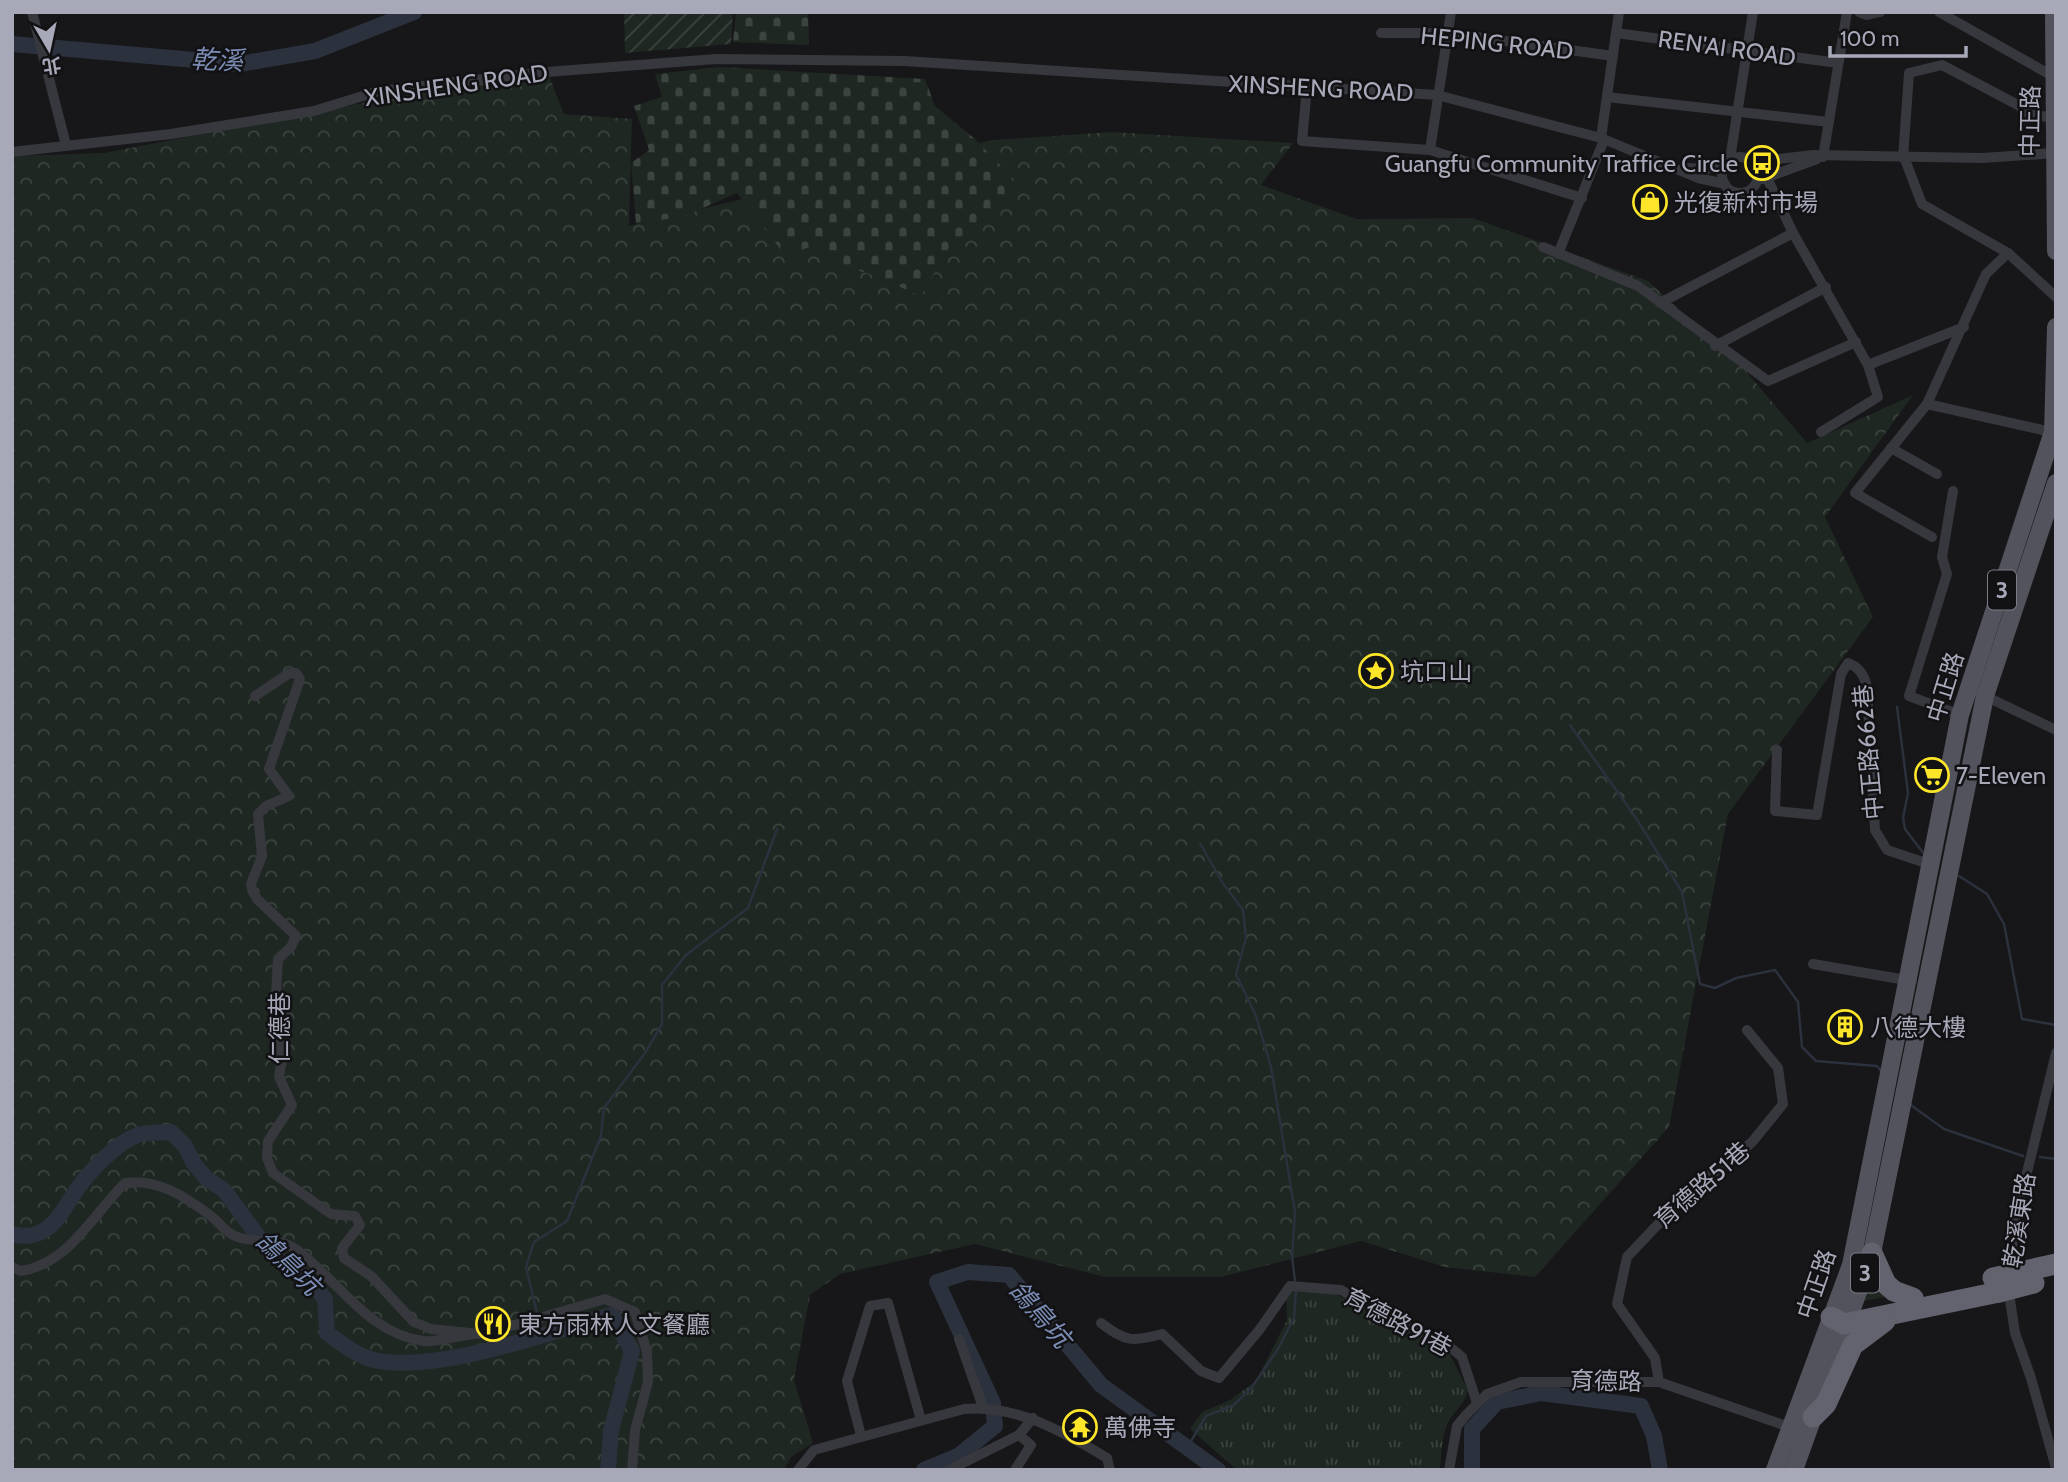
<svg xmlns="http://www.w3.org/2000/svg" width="2068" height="1482" font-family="Cabin,'Noto Sans TC',sans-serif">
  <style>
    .grass { fill: url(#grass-tufts) }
    .forest { fill: url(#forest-crowns) }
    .cemetery { fill: url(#cemetery-stones) }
    .garden { fill: url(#garden-furrows) }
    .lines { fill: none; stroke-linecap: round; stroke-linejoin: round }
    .stream { stroke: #2b313d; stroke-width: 2.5 }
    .river { stroke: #2b313d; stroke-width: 16 }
    .minor { stroke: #37373e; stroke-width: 10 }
    .primary { stroke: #53535d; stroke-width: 18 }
    .motorway { stroke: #63636f; stroke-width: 21 }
    .motorway-bridge { stroke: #63636f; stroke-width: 21 }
    .labels { text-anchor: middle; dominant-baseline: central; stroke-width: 5; stroke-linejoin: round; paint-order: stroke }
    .shield { fill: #121113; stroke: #7a7b87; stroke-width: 2 }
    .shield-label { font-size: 23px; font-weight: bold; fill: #a7a9b9 }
    .street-label { font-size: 24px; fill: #a7a9b9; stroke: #121113 }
    .poi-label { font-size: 24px; fill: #a7a9b9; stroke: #121113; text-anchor: start }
    .water-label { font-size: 26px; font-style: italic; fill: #7c8eb6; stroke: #121113 }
  </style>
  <defs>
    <pattern id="grass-tufts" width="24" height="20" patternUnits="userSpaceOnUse" patternTransform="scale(1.75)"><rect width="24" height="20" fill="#1e2721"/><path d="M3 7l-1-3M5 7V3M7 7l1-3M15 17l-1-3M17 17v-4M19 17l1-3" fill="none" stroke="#3c443f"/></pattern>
    <pattern id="forest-crowns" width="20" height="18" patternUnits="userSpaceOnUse" patternTransform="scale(1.75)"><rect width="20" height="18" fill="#1e2721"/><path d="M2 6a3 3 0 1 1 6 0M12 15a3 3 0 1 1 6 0" fill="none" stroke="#3c443f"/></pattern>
    <pattern id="cemetery-stones" width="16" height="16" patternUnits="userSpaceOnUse" patternTransform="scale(1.75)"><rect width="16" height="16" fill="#1e2721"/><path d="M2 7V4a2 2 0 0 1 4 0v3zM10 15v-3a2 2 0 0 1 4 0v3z" fill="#3c443f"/></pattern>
    <pattern id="garden-furrows" width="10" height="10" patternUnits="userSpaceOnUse" patternTransform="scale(1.75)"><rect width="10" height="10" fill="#1e2721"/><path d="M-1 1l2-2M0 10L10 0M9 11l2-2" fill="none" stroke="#3c443f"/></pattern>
  </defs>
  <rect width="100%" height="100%" fill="#171618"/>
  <g class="grass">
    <path d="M1874,1275L1889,1296L1864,1301Z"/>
    <path d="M1286,1291L1334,1293L1434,1343L1449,1353L1468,1390C1465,1404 1458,1407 1450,1419C1441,1434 1442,1452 1440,1470H1237L1190,1429L1202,1412L1230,1400L1256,1381L1287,1320Z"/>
  </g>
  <path class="forest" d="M549,76L564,114L632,119L629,226L992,140L1112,132L1293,143L1261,185L1357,219L1473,218L1648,281L1744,369L1807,443L1913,395L1825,517L1873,617L1728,814L1669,1127L1535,1277L1445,1267L1361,1241L1221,1277H1105L975,1244L840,1274L810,1295L794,1380L813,1443L791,1457L784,1470H12V156L104,153L446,87Z"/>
  <g class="cemetery">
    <path d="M736,12H808L809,45L733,42Z"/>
    <path d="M720,67L925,79L935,106L975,139L1018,184L947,250L921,296L870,274L837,264L819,244L785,255L737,193L685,216L636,224L631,163L649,150L634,106L662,97L655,74Z"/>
  </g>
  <path class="garden" d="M624,12H733L731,44L625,53Z"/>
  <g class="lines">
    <g class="stream">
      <path d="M1897,707L1908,793L1903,818L1905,829L1924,854"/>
      <path d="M1570,725L1636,818L1682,892L1700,984L1715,988L1736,978L1775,970L1798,1002L1802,1047L1816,1061L1877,1066L1881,1071"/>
      <path d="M1200,843L1222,882L1243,910L1246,938L1236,974L1256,1016L1271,1067L1295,1212L1292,1256L1295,1281"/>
      <path d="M1959,876L1987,894L2004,924L2022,1019L2056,1025"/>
      <path d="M1908,1103L1944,1129L2023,1156"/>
      <path d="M2040,1157L2056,1159"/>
      <path d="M538,1317L526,1267L534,1242L567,1221L601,1136L604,1108L645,1053L662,1024V985L686,955L748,908L777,829"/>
      <path d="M539,1323L542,1334"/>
      <path d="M1188,1446L1206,1416L1234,1405L1252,1387L1278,1349L1294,1318L1296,1291"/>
    </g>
    <g class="river">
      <path d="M12,44L240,64L315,51L414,12"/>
      <path d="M12,1234C48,1244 61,1213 77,1189C90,1171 117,1142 138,1135C148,1132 161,1133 171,1132L185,1146L194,1164L207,1179L224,1190L271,1254L309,1279L325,1299L327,1333C341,1343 357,1356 374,1360C437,1374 549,1332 612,1315L632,1351L611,1431L608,1470"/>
      <path d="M924,1470L958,1456L995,1426L993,1403L937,1282L968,1272L1009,1275L1101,1385L1218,1470"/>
      <path d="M1472,1470V1429L1497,1402L1541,1393L1641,1406L1654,1436L1660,1470"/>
    </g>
    <g class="minor">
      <path d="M32,12L66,145"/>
      <path d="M1859,12L1867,15L1880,12"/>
      <path d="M1939,12L2056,78"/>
      <path d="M1381,33H1448L1613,56"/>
      <path d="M1616,33L1838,63"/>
      <path d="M1307,88L1302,141L1430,150L1582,198"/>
      <path d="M1607,97L1829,122"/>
      <path d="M1601,138L1619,12"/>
      <path d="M1430,150L1451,12"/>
      <path d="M12,152L171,134L314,111L379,91L534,73L716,59L904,61L1437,95L1601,138L1698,178L1725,184"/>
      <circle cx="1740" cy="175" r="18"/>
      <path d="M1823,157L1847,12"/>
      <path d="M1904,157L1922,204L2008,253L2056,297"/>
      <path d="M1903,158L1909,73L1942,65L2018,105L2028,114L2055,118"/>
      <path d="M1730,159L1753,12"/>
      <path d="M1753,162L1813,155L1982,158L2056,153"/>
      <path d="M1686,168L1707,169L1726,163"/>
      <path d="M1767,178L1793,233L1868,365L1878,397L1821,432"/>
      <path d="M1763,179L1817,159"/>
      <path d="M1543,247L1638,286L1768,381L1856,342"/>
      <path d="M1558,254L1604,140"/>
      <path d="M1660,303L1793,233"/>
      <path d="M1715,346L1826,287"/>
      <path d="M1868,365L1964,327"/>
      <path d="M1927,404L2056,433"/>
      <path d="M1891,448L1937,474"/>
      <path d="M1953,491L1942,557L1947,574L1909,696L1960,715"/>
      <path d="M1932,537L1855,493L1927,404L1986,274L2008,253"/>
      <path d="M255,696L288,674L296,673L300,679L269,769L289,796L266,806L258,814L262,856L251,884L252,890L257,899L296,936L291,947L278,959L275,1012L282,1060L279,1077L292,1105L268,1141L267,1158L273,1173L331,1214L355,1216L360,1225L342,1248L344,1258L371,1276L414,1322L431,1329L478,1334"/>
      <path d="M1985,696L2056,730"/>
      <path d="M1777,750L1775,811L1817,815L1841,674L1848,663C1859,667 1865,676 1867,688L1875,830L1887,850L1929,864"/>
      <path d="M1813,964L1912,981"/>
      <path d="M2056,1053L2013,1230L2010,1300L2015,1333L2031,1378L2056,1468"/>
      <path d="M12,1267L21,1271C70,1263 92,1215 125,1183C157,1178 186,1197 211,1216C219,1222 226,1233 235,1236C256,1245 278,1236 297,1250C339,1281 368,1334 424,1341C434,1342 445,1339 455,1337C507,1330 555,1313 605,1299L635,1312L647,1352L648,1382L635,1430L632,1470"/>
      <path d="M1101,1323C1125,1342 1133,1342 1162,1334L1201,1371L1219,1378L1260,1329L1290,1286L1341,1290L1399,1323L1440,1339L1462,1357L1477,1403"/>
      <path d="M959,1339L983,1407"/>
      <path d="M1659,1382L1655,1358L1617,1304L1627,1257L1697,1183L1729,1163L1753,1141L1783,1104L1778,1068L1747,1030"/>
      <path d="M861,1436L847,1381L870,1306L888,1303L921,1420"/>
      <path d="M798,1470L814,1450L964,1409C1015,1404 1064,1432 1107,1458L1110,1470"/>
      <path d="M949,1470L1019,1435"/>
      <path d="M1015,1470L1031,1445L1019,1435L1033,1418"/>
      <path d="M1449,1470L1457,1426L1466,1415L1487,1394L1521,1382H1659L1795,1429"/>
    </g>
    <g class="primary">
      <path d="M2054,12L2056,251"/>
      <path d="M1775,1470L1851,1265L1960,715L2053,432L2056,327"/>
      <path d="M1794,1470L1872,1253L1985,696L2056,483"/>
    </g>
    <g class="motorway">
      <path d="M1872,1253L1886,1284L1894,1291L1913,1298"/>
      <path d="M1831,1317L1844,1324L1999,1292"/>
      <path d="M1813,1417L1826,1404L1853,1345L1885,1321"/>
    </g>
    <g class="motorway-bridge">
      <path d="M1993,1278L2056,1264"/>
      <path d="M1999,1292L2034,1283"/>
    </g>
  </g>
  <defs>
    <g id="bus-ring" transform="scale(1.75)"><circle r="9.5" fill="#121113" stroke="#fde629" stroke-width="1.5"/><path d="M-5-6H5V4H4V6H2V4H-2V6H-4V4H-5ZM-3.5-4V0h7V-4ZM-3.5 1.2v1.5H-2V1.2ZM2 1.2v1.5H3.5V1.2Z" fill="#fde629"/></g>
    <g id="shop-ring" transform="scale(1.75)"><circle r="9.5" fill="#121113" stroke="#fde629" stroke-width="1.5"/><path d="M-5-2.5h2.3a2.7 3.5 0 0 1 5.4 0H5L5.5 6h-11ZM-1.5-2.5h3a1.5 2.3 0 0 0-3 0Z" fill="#fde629"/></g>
    <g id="sight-ring" transform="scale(1.75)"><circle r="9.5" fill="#121113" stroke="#fde629" stroke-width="1.5"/><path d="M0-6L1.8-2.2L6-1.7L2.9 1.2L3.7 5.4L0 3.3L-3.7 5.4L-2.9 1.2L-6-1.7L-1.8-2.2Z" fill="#fde629"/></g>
    <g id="supermarket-ring" transform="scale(1.75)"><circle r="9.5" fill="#121113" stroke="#fde629" stroke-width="1.5"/><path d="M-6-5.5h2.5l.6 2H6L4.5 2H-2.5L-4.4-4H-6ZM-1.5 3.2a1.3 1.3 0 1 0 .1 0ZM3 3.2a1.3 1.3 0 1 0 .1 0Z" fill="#fde629"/></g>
    <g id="building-ring" transform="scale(1.75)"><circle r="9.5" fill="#121113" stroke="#fde629" stroke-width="1.5"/><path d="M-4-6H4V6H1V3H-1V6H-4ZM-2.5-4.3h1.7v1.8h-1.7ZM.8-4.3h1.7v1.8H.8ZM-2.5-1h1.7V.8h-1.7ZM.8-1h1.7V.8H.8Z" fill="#fde629"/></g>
    <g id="restaurant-ring" transform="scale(1.75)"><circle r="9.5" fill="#121113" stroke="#fde629" stroke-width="1.5"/><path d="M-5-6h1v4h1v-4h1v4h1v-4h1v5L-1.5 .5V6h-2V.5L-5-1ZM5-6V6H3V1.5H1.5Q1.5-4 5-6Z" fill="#fde629"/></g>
    <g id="temple-ring" transform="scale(1.75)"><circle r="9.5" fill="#121113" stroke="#fde629" stroke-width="1.5"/><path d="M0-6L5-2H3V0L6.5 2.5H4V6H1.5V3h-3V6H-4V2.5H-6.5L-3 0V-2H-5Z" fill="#fde629"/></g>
  </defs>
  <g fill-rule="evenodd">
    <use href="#bus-ring" x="1762" y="163"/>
    <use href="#shop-ring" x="1650" y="202"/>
    <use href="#sight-ring" x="1376" y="671"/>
    <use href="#supermarket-ring" x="1932" y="775"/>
    <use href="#building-ring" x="1845" y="1027"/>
    <use href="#restaurant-ring" x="493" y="1324"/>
    <use href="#temple-ring" x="1080" y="1427"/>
  </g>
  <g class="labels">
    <g class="shield">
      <rect x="1988" y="570.5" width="28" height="39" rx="5"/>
      <rect x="1851" y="1253.5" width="28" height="39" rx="5"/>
    </g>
    <g class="shield-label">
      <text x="2002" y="590">3</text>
      <text x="1865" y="1273">3</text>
    </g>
    <g class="street-label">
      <text transform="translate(1497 43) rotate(6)">HEPING ROAD</text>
      <text transform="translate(1727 48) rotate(8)">REN'AI ROAD</text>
      <text transform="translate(456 85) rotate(-8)">XINSHENG ROAD</text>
      <text transform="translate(1321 88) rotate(3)">XINSHENG ROAD</text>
      <text transform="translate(2030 121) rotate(-89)">中正路</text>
      <text transform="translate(1945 687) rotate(-73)">中正路</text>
      <text transform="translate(1868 752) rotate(-95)">中正路662巷</text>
      <text transform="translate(279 1028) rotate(-90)">仁德巷</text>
      <text transform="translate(1702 1185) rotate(-41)">育德路51巷</text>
      <text transform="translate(2019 1220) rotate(-81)">乾溪東路</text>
      <text transform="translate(1816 1284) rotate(-71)">中正路</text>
      <text transform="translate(1398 1322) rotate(28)">育德路91巷</text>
      <text transform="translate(1606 1381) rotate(1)">育德路</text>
    </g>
    <g class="poi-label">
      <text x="1738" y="163" text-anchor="end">Guangfu Community Traffice Circle</text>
      <text x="1674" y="202">光復新村市場</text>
      <text x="1400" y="671">坑口山</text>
      <text x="1956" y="775">7-Eleven</text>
      <text x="1870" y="1027">八德大樓</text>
      <text x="518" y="1324">東方雨林人文餐廳</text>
      <text x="1104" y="1427">萬佛寺</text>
    </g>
    <g class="water-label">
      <text transform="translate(217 60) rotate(2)">乾溪</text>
      <text transform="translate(288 1263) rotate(44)">鴿鳥坑</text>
      <text transform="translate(1040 1314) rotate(49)">鴿鳥坑</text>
    </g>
  </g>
  <rect width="2068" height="1482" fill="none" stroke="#a7a9b9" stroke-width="28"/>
  <g transform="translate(49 49) rotate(171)" stroke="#121113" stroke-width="5" paint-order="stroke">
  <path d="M0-5L12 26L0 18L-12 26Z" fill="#a7a9b9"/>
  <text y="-10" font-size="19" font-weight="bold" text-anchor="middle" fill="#a7a9b9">北</text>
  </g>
  <path d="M1830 46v10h136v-10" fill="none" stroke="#a7a9b9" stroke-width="3.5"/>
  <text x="1840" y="46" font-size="21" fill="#a7a9b9" stroke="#121113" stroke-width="5" paint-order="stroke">100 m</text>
</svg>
